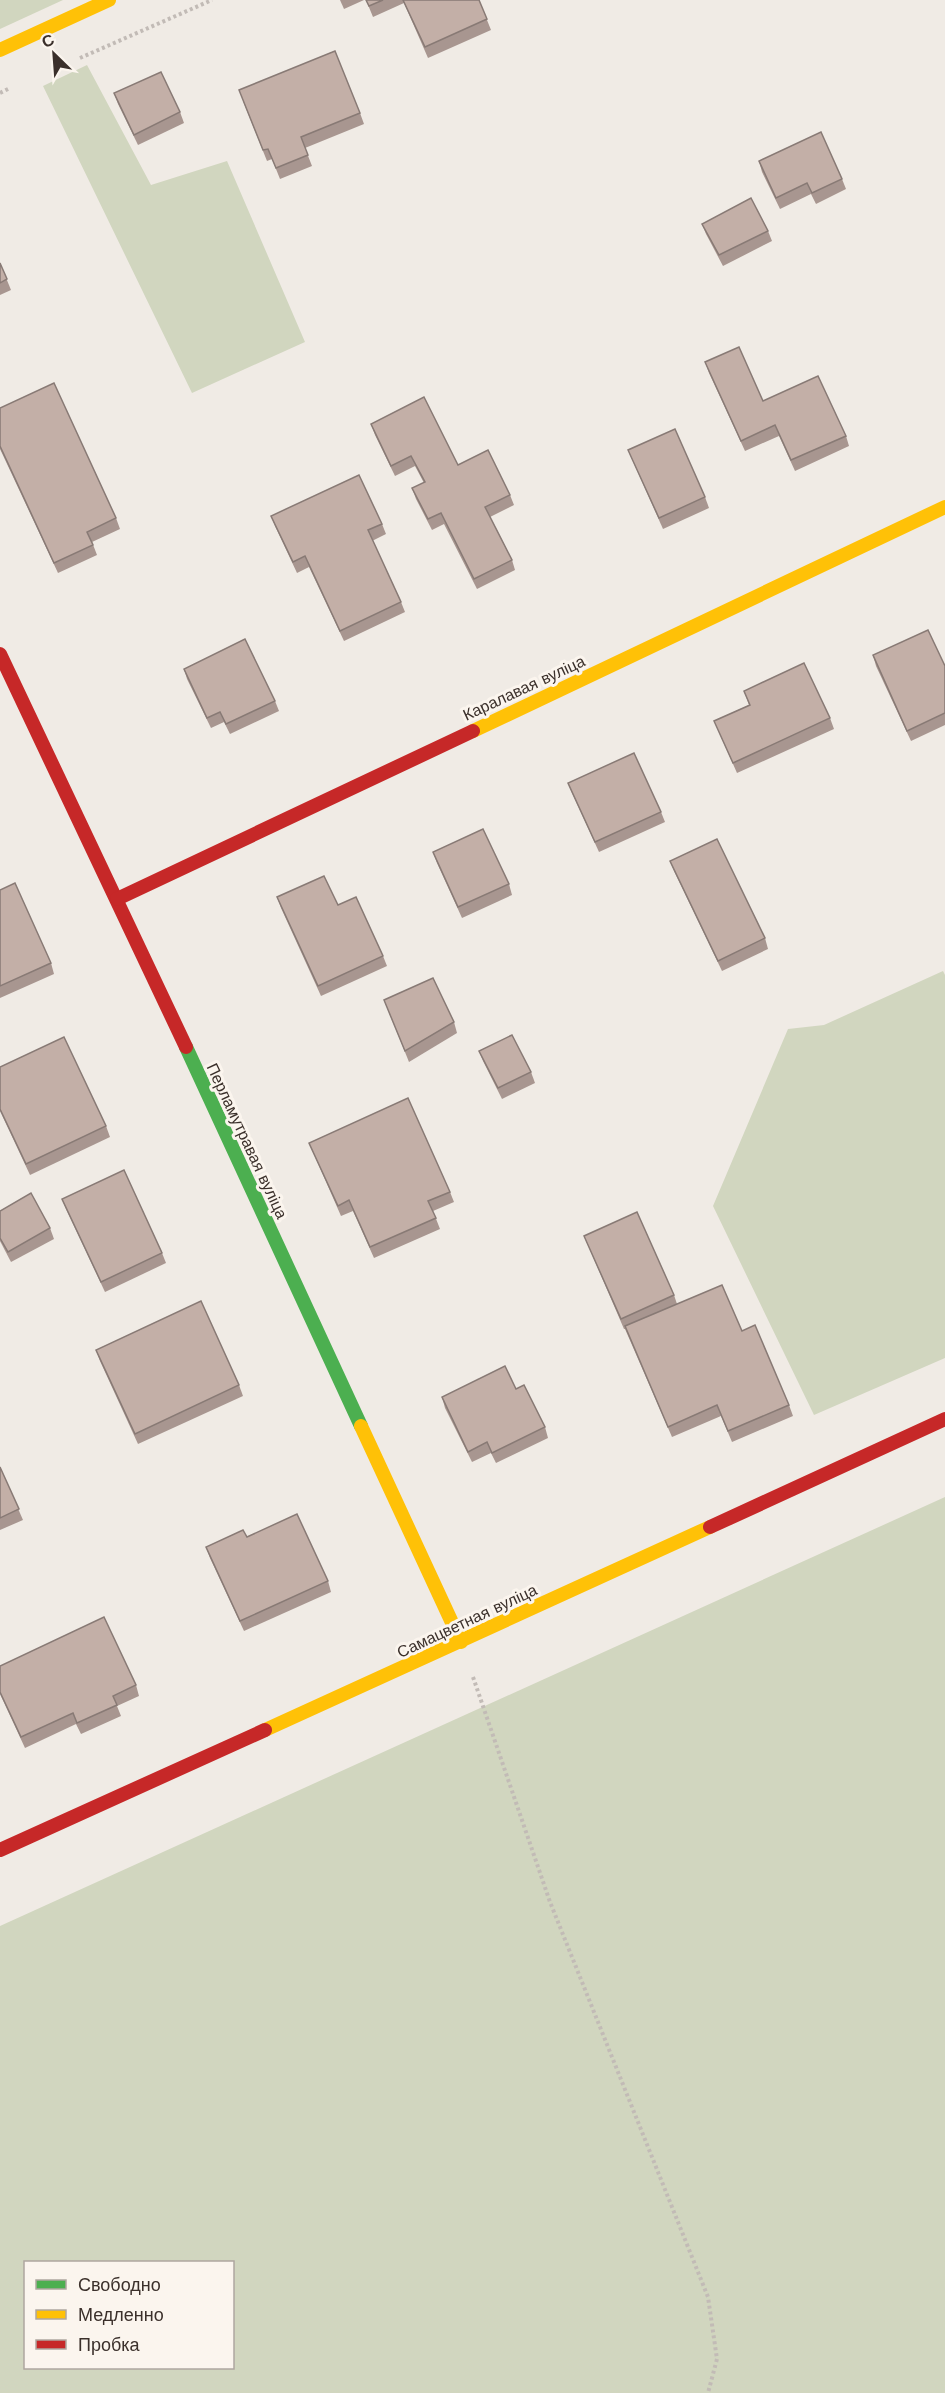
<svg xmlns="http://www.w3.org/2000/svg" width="945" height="2393" font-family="'Work Sans',sans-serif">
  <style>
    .green { fill: #d1d6bf; fill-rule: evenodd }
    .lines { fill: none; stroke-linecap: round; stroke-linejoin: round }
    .path { stroke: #c2bbb6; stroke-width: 4; stroke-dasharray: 3 3; stroke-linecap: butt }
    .fast { stroke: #4caf50; stroke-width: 14 }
    .slow { stroke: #ffc107; stroke-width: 14 }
    .jam { stroke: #c62828; stroke-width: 14 }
    .wall { fill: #a89690 }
    .building { fill: #c3afa7; stroke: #887a75; stroke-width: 1.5 }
    .labels { text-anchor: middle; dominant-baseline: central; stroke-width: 6; stroke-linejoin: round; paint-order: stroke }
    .street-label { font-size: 16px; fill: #3b302b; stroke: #fbf5ee }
  </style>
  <rect width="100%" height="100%" fill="#f0ebe5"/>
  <g class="green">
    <path d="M0,0H63L0,29Z"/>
    <path d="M87,65L151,185L227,161L305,342L192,393L43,86Z"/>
    <path d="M943,971L945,975V1358L814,1415L713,1206L788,1029L824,1025Z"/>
    <path d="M945,1497V2393H0V1926ZM26,2262H232V2368H26Z"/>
  </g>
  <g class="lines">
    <g class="path">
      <path d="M80,58L212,0"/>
      <path d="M0,93L10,88"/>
      <path d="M473,1677L550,1902L708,2297L717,2359L708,2393"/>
    </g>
    <path class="fast" d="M186,1047L361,1426"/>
    <g class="slow">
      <path d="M0,50L109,0"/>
      <path d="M473,731L945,507"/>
      <path d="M361,1426L461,1642"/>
      <path d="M265,1730L710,1527"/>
    </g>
    <g class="jam">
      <path d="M0,654L186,1047"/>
      <path d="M117,899L473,731"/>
      <path d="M710,1527L945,1419"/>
      <path d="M0,1850L265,1730"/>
    </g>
  </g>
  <g class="wall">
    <path d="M340,0H364L344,9Z"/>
    <path d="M366,0H479L491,30L428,58L404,3L373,17Z"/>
    <path d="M114,93L180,112L184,123L138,145L118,104Z"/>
    <path d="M243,101L360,113L364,124L305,148L312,166L280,179L272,159L267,161Z"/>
    <path d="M759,161L842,179L846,189L816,204L811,194L780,209L762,172Z"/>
    <path d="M702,224L768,231L772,241L723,266L706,234Z"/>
    <path d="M0,263L11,290L0,295Z"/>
    <path d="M705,362L763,401L846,436L849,446L795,471L779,436L745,451L709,373Z"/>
    <path d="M0,408L116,518L120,529L92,542L97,555L58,573L0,449Z"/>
    <path d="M371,424L458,465L510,495L514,505L490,517L512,560L515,570L477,589L444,524L432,530L416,499L412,488L424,483L415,466L395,476L375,435Z"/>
    <path d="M628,450L705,497L709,508L663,529Z"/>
    <path d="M271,516L382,524L386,534L372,541L401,602L405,612L344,641L309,567L297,573L275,526Z"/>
    <path d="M873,655L945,666V725L911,741L876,666Z"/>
    <path d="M184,669L275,701L279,711L230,734L224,722L211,728L187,679Z"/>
    <path d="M744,691L830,718L834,729L737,773L714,721L749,705Z"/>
    <path d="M568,783L661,812L665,822L599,852L572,793Z"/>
    <path d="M433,852L509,884L512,895L462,918L437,863Z"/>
    <path d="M670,861L765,938L768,949L722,971L674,871Z"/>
    <path d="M0,890L51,963L54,974L0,998Z"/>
    <path d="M277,897L338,905L383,956L387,966L321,996L281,908Z"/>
    <path d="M384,1000L454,1022L457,1033L409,1062Z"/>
    <path d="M479,1051L531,1072L535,1083L502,1099L483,1061Z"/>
    <path d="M0,1067L106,1126L110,1137L30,1175L0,1111Z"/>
    <path d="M309,1143L450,1192L454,1202L433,1211L440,1229L374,1258L353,1211L341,1216Z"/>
    <path d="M62,1199L162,1253L166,1263L105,1292L66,1209Z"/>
    <path d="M0,1211L50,1228L54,1239L11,1262L0,1241Z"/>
    <path d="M584,1236L674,1295L677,1304L742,1331L789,1405L793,1416L732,1442L721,1416L672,1437L625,1329H624Z"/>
    <path d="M96,1350L239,1385L243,1396L138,1444L100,1361Z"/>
    <path d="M516,1389L545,1427L548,1438L496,1463L491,1453L472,1462L445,1408L442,1397Z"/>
    <path d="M0,1467L23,1520L0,1530Z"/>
    <path d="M247,1537L328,1581L331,1592L244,1631L210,1558L206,1547Z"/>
    <path d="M0,1666L136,1685L139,1696L117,1706L121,1716L81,1734L76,1724L25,1748L0,1694Z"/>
  </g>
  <g class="building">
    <path d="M366,0H383L369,6Z"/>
    <path d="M403,0H479L487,19L425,47Z"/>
    <path d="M335,51L360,113L301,137L308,155L276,168L268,149L263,150L239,90Z"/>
    <path d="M161,72L180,112L134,135L114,93Z"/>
    <path d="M821,132L842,179L812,193L807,183L776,198L759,161Z"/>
    <path d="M751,198L768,231L719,255L702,224Z"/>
    <path d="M0,263L7,279L0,283Z"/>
    <path d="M739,347L763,401L818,376L846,436L791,460L775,425L741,441L705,362Z"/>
    <path d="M54,383L116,518L87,532L93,545L54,563L0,446V408Z"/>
    <path d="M424,397L458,465L488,450L510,495L485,507L512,560L474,579L441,513L428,519L412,488L425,482L411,456L391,466L371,424Z"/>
    <path d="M675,429L705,497L659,518L628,450Z"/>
    <path d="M359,475L382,524L368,530L401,602L340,631L305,556L293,562L271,516Z"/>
    <path d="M928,630L945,666V713L907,731L873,655Z"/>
    <path d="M245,639L275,701L226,724L220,712L207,718L184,669Z"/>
    <path d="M804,663L830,718L733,763L714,721L750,705L744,691Z"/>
    <path d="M634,753L661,812L595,842L568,783Z"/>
    <path d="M483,829L509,884L458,907L433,852Z"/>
    <path d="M717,839L765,938L718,961L670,861Z"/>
    <path d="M324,876L338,905L356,897L383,956L318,986L277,897Z"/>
    <path d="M15,883L51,963L0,986V890Z"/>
    <path d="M433,978L454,1022L405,1051L384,1000Z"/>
    <path d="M512,1035L531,1072L498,1088L479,1051Z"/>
    <path d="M64,1037L106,1126L26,1164L0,1109V1067Z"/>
    <path d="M408,1098L450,1192L428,1201L436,1218L370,1247L349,1200L338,1206L309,1143Z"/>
    <path d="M124,1170L162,1253L101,1282L62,1199Z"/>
    <path d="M31,1193L50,1228L8,1252L0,1238V1211Z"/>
    <path d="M637,1212L674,1295L621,1319L584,1236Z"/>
    <path d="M722,1285L742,1331L755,1325L789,1405L728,1431L717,1405L668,1427L625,1326Z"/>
    <path d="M201,1301L239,1385L135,1434L96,1350Z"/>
    <path d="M505,1366L516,1389L524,1385L545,1427L492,1453L487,1442L468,1452L442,1397Z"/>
    <path d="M0,1467L19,1509L0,1518Z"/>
    <path d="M297,1514L328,1581L240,1621L206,1547L243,1530L247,1537Z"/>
    <path d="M104,1617L136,1685L113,1696L117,1705L77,1723L73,1713L21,1737L0,1692V1666Z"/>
  </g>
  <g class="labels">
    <g class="street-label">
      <text transform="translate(524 688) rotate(-25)">Каралавая вуліца</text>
      <text transform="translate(247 1141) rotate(65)">Перламутравая вуліца</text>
      <text transform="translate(467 1621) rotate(-25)">Самацветная вуліца</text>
    </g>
  </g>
  <rect x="24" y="2261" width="210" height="108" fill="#fbf5ee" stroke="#aea6a0" stroke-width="1.5"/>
  <rect x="36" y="2280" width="30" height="9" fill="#4caf50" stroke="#aea6a0" stroke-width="1.5"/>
  <text x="78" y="2291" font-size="18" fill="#3b302b">Свободно</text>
  <rect x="36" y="2310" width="30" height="9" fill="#ffc107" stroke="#aea6a0" stroke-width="1.5"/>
  <text x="78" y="2321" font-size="18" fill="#3b302b">Медленно</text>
  <rect x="36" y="2340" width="30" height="9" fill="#c62828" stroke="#aea6a0" stroke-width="1.5"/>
  <text x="78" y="2351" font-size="18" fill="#3b302b">Пробка</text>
  <g transform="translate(54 54) rotate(335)" stroke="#fbf5ee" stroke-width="4.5" paint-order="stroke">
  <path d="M0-4.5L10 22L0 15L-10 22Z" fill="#3b302b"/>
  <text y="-9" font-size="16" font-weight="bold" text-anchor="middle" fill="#3b302b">С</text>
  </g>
</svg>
